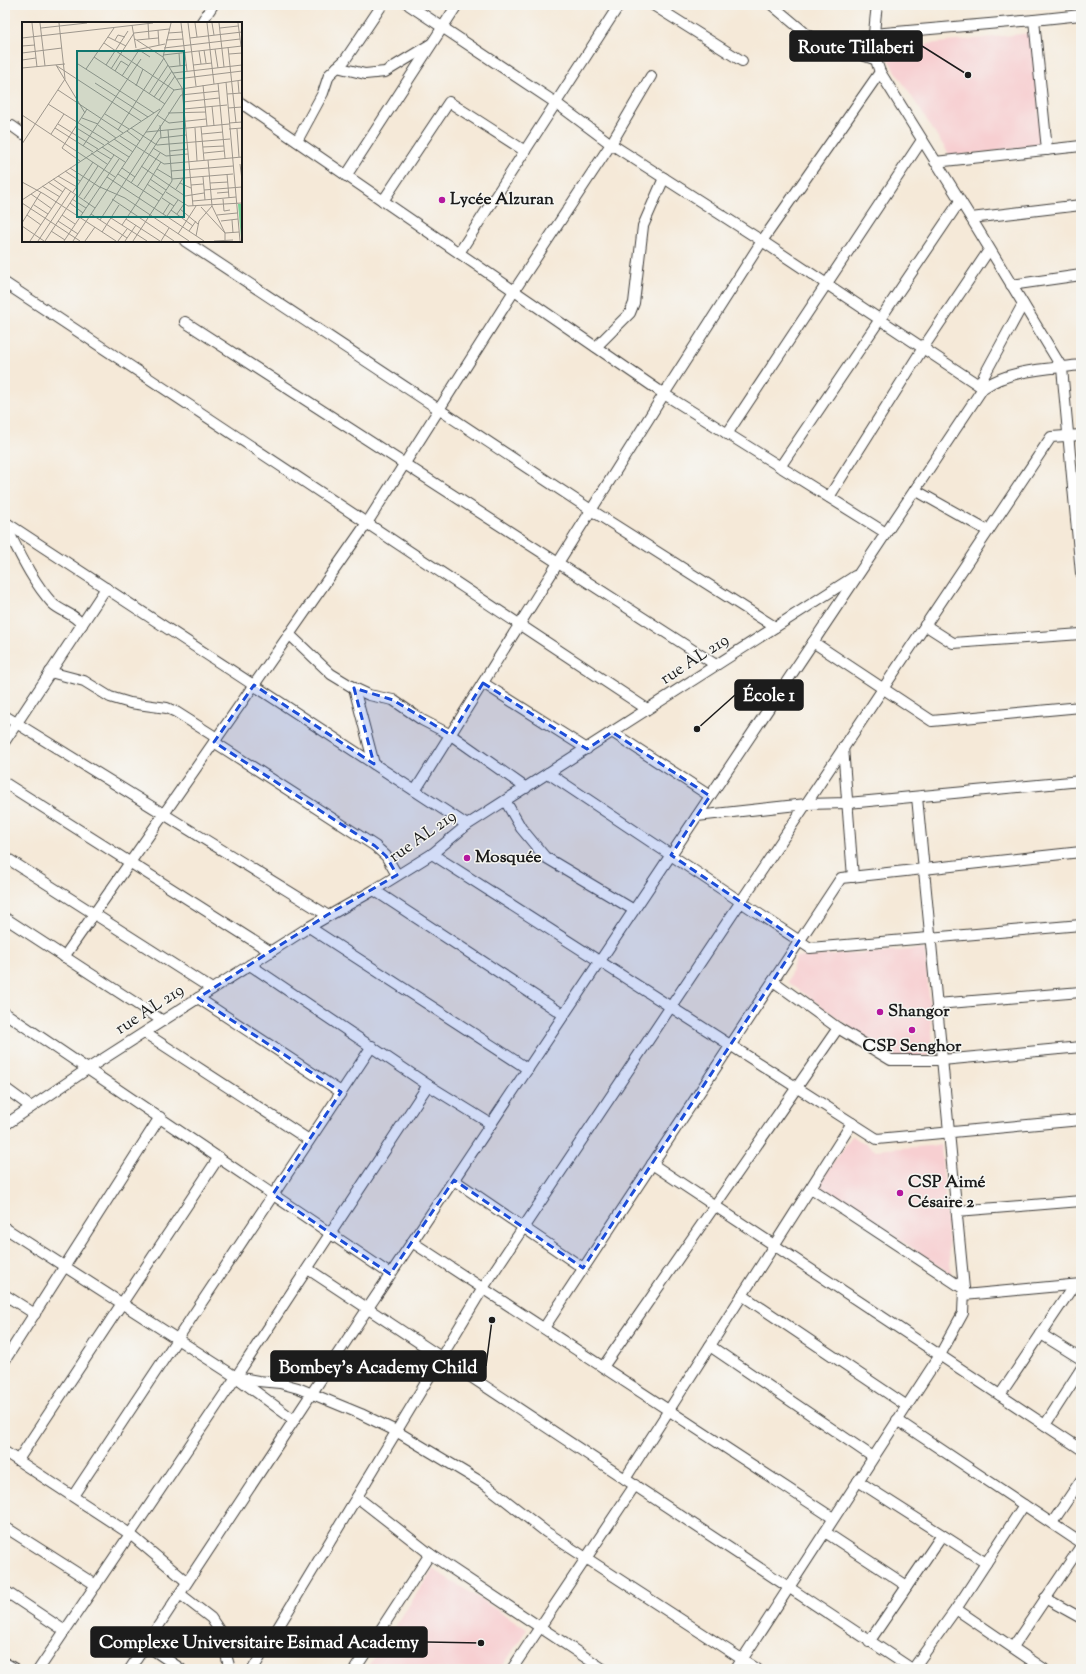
<svg xmlns="http://www.w3.org/2000/svg" width="1086" height="1674" font-family="'Sorts Mill Goudy',serif">
  <style>
    .built { fill: #f7cfd1 }
    .lines { fill: none; stroke-linecap: round; stroke-linejoin: round }
    .minor-casing { stroke: #3d3b38; stroke-width: 12 }
    .minor { stroke: #fff; stroke-width: 10 }
    .marked { fill: #1d4ed8; fill-opacity: 0.2; stroke: #1d4ed8; stroke-width: 3; stroke-dasharray: 8 5; stroke-linejoin: round }
    .poi-dot { fill: #b5179e; stroke: #f6f6f2; stroke-width: 1.5 }
    .labels { text-anchor: middle; dominant-baseline: central; stroke-width: 3; stroke-linejoin: round; paint-order: stroke }
    .poi-label { font-size: 17px; font-weight: bold; fill: #1c1c1c; stroke: #f6f6f2; text-anchor: start }
    .street-label { font-size: 17px; fill: #1c1c1c; stroke: #f6f6f2 }
    .inset-road { fill: none; stroke: #9e978d; stroke-width: 1 }
    .view { fill: #0f766e; fill-opacity: 0.15; stroke: #0f766e; stroke-width: 2 }
    .inset-edge { fill: none; stroke: #1c1c1c; stroke-width: 2 }
    .leader { fill: none; stroke: #1c1c1c; stroke-width: 1.5 }
    .callout-dot { fill: #1c1c1c; stroke: #f6f6f2; stroke-width: 1.5 }
    .callout { fill: #1c1c1c; stroke: #1c1c1c; stroke-width: 1.5 }
    .callout-label { font-size: 18px; text-anchor: middle; font-weight: bold; fill: #fff }
  </style>
  <rect width="100%" height="100%" fill="#f6f6f2"/>
  <filter id="ink" filterUnits="userSpaceOnUse"><feTurbulence type="fractalNoise" baseFrequency=".025" numOctaves="2"/><feDisplacementMap in="SourceGraphic" scale="8" xChannelSelector="R" yChannelSelector="G"/><feConvolveMatrix kernelMatrix="1 2 1 2 8 2 1 2 1" color-interpolation-filters="sRGB"/></filter>
  <filter id="wash" filterUnits="userSpaceOnUse"><feTurbulence type="fractalNoise" baseFrequency=".012" numOctaves="4" result="noise"/><feDisplacementMap in="SourceGraphic" scale="16" xChannelSelector="R" yChannelSelector="G"/><feGaussianBlur stdDeviation="0.9" result="paint"/><feColorMatrix in="noise" values="0 0 0 0 0 0 0 0 0 0 0 0 0 0 0 0 0 1.4 0 .05"/><feComposite in="paint" operator="in"/></filter>
  <g filter="url(#wash)">
    <rect width="100%" height="100%" fill="#f5e9d8"/>
    <g class="built">
      <path d="M1031,33L1042,146L950,156L881,49Z"/>
      <path d="M925,949L934,1055L896,1060L788,982L796,957Z"/>
      <path d="M852,1136L875,1150L941,1145L951,1274L818,1185Z"/>
      <path d="M433,1569L527,1629L501,1669H367Z"/>
    </g>
  </g>
  <g filter="url(#ink)">
    <g class="lines">
      <g class="minor-casing">
        <g id="minor">
          <path d="M409,5L556,103L611,144L762,241L983,388"/>
          <path d="M653,5L742,61"/>
          <path d="M772,5L810,37L874,59"/>
          <path d="M877,5C874,29 871,50 880,72L971,218L1062,368L1081,573"/>
          <path d="M1034,20L1047,150"/>
          <path d="M201,23L213,5"/>
          <path d="M873,34L1034,20L1081,15"/>
          <path d="M337,67L365,74L385,72L431,44"/>
          <path d="M241,103L664,394L886,533"/>
          <path d="M12,126L23,134"/>
          <path d="M297,141L323,93L329,75L345,60L382,5"/>
          <path d="M935,162L1081,146"/>
          <path d="M346,176L457,5"/>
          <path d="M383,201L449,102L525,151"/>
          <path d="M971,218L1081,205"/>
          <path d="M185,241L591,510L775,627"/>
          <path d="M459,253L619,5"/>
          <path d="M5,283L647,709"/>
          <path d="M1011,285L1081,275"/>
          <path d="M185,322L716,665"/>
          <path d="M596,347L630,313L634,303L643,226L664,178"/>
          <path d="M979,385L1023,304"/>
          <path d="M727,434L922,140"/>
          <path d="M780,467L960,201"/>
          <path d="M915,490L988,531"/>
          <path d="M829,497L923,348L989,250"/>
          <path d="M5,522L467,825"/>
          <path d="M5,525C19,552 32,581 52,603C61,612 74,613 82,625"/>
          <path d="M925,625L953,643L1081,634"/>
          <path d="M289,634L331,674L354,688L369,695L393,700L422,720L451,735L526,788"/>
          <path d="M813,642L932,721L1081,707"/>
          <path d="M50,672L84,681L110,697L130,703L167,708L176,712L217,738"/>
          <path d="M483,683L587,749"/>
          <path d="M354,688L374,764"/>
          <path d="M5,716L327,915"/>
          <path d="M612,732L710,796"/>
          <path d="M5,741L106,588"/>
          <path d="M214,742L375,846L386,856L397,875"/>
          <path d="M843,747L853,877"/>
          <path d="M548,773L810,948L1081,925"/>
          <path d="M5,783L271,952"/>
          <path d="M415,791L664,394L762,241L880,72"/>
          <path d="M506,802L521,828L545,857L634,910"/>
          <path d="M697,816L806,804L848,803L1081,781"/>
          <path d="M432,854L877,1139L1081,1120"/>
          <path d="M5,857L212,989"/>
          <path d="M374,890L564,1015"/>
          <path d="M5,918L163,1021"/>
          <path d="M309,927L528,1069"/>
          <path d="M64,957L367,523L514,291L611,144L651,76"/>
          <path d="M250,965L428,1085L491,1124"/>
          <path d="M773,981L838,1028L891,1060H942L1081,1047"/>
          <path d="M198,998L341,1092"/>
          <path d="M937,1004L1081,992"/>
          <path d="M5,1013L390,1274"/>
          <path d="M145,1033L309,1140"/>
          <path d="M5,1088L31,1107"/>
          <path d="M5,1125L89,1068L309,927L374,890L432,854L467,825L855,576"/>
          <path d="M652,1164L1081,1449"/>
          <path d="M454,1180L583,1268"/>
          <path d="M811,1188L964,1289"/>
          <path d="M957,1211L1081,1201"/>
          <path d="M5,1228L236,1377L294,1420"/>
          <path d="M412,1242L833,1518"/>
          <path d="M308,1269L912,1669"/>
          <path d="M5,1295L35,1314"/>
          <path d="M742,1295L907,1406"/>
          <path d="M964,1295L1081,1284"/>
          <path d="M544,1328L841,878L1081,852"/>
          <path d="M1041,1334L1081,1359"/>
          <path d="M710,1346L873,1457"/>
          <path d="M5,1360L160,1117"/>
          <path d="M603,1367L838,1028"/>
          <path d="M236,1377L258,1381L280,1383L298,1388L361,1414L396,1431L486,1485L546,1532L757,1669"/>
          <path d="M1000,1395L1074,1285"/>
          <path d="M897,1420L1081,1543"/>
          <path d="M1045,1425L1081,1369"/>
          <path d="M5,1452L130,1534L187,1582"/>
          <path d="M18,1460L219,1157"/>
          <path d="M625,1479L852,1123"/>
          <path d="M858,1481L986,1563"/>
          <path d="M73,1496L372,1046"/>
          <path d="M357,1497L430,1554L603,1669"/>
          <path d="M1052,1523L1081,1480"/>
          <path d="M5,1527L96,1585"/>
          <path d="M825,1532L907,1586"/>
          <path d="M5,1591L65,1631"/>
          <path d="M180,1594L211,1618L219,1630L230,1669"/>
          <path d="M1045,1598L1081,1618"/>
          <path d="M956,1609L1044,1669"/>
          <path d="M869,1642L942,1535"/>
          <path d="M146,1645L181,1669"/>
          <path d="M1013,1647L1081,1546"/>
          <path d="M5,1663L15,1669"/>
          <path d="M39,1669L236,1377L428,1085"/>
          <path d="M130,1669L368,1308L983,388C1011,369 1049,369 1081,365"/>
          <path d="M253,1669L483,1288L1051,437L1081,435"/>
          <path d="M355,1669L430,1554"/>
          <path d="M512,1669L635,1485"/>
          <path d="M736,1669L940,1355L963,1313L964,1289L917,797"/>
          <path d="M913,1669L956,1609L1024,1505"/>
        </g>
      </g>
      <use href="#minor" class="minor"/>
    </g>
  </g>
  <path class="marked" d="M483,683L587,749L612,732L710,796L671,855L799,941L583,1268L454,1180L390,1274L273,1194L341,1092L198,998L327,915L397,875L386,856L375,846L214,742L254,685L374,764L354,688L393,700L451,735Z"/>
  <g class="poi-dot">
    <circle cx="442" cy="200" r="4"/>
    <circle cx="467" cy="858" r="4"/>
    <circle cx="880" cy="1012" r="4"/>
    <circle cx="912" cy="1030" r="4"/>
    <circle cx="900" cy="1193" r="4"/>
  </g>
  <g class="labels">
    <g class="poi-label">
      <text x="450" y="200">Lycée Alzuran</text>
      <text x="475" y="858">Mosquée</text>
      <text x="888" y="1012">Shangor</text>
      <text x="912" y="1047" text-anchor="middle">CSP Senghor</text>
      <text x="908" y="1183">CSP Aimé<tspan x="908" dy="20">Césaire 2</tspan></text>
    </g>
    <g class="street-label">
      <text transform="translate(695 660) rotate(-33)">rue AL 219</text>
      <text transform="translate(423 837) rotate(-35)">rue AL 219</text>
      <text transform="translate(150 1010) rotate(-33)">rue AL 219</text>
    </g>
  </g>
  <g transform="translate(22 22)">
    <rect width="220" height="220" fill="#f5e9d8"/>
    <path d="M216,182H220V215L219,216Z" fill="#79d197"/>
    <path class="inset-road" d="M10,1L15,45M18,1L23,44M126,1L127,17M149,1L141,35L160,66L171,184M159,1L165,49M166,1L174,64M173,1L175,15M185,1L192,62M190,1L192,13M197,1L202,45M216,1L219,24M110,3L114,26M19,6L65,1M198,6L216,4M136,8L137,23M146,11L161,10M86,15L104,24M0,16L131,1M168,16L220,10M113,17L141,35M93,18L96,13L103,15M115,18L136,16M144,18L161,17M82,21L152,68M0,24L13,23M206,25L214,101M142,26L218,17M193,27L196,46M117,28L128,35M182,28L184,41M109,29L143,22M177,29L179,42M0,31L40,26M157,31L158,44M207,32L220,31M141,33L220,24M72,35L143,82M0,38L14,36M56,42L132,91M34,43L63,91M84,43L106,9M171,43L190,41M35,44L119,99M147,45L165,43M0,46L43,42M64,47L92,6M89,47L112,11L147,7M93,49L99,39L107,44M151,51L220,43M100,54L117,28M155,57L220,49M216,59L217,71M204,60L218,219M73,61L126,95M196,61L203,136M181,63L185,104M114,64L121,47M36,68L101,111M127,72L146,43M205,72L220,71M132,75L150,49M137,78L153,54M161,80L197,76M26,82L87,120M190,84L192,104M206,86L220,85M162,87L205,83M146,91L184,90M83,92L107,107M0,93L93,155M135,93L147,101L184,97M60,96L76,102M207,101L220,100M36,102L76,127M76,103L94,116M138,103L139,116M53,105L82,123M179,105L182,138M33,106L71,130M109,106L135,123L208,117M173,106L175,139M207,107L220,106M215,107L217,135M96,108L142,36M105,109L118,119M124,110L207,102M29,112L42,92M180,112L201,110M98,114L142,142L220,135M92,117L111,130M85,121L107,135M0,122L43,57L37,1M61,124L119,37M80,125L103,140M181,125L202,124M131,126L144,134L166,132M74,128L89,137M148,129L166,127M69,131L85,142M182,131L202,129M186,138L190,184L203,211L217,210M58,139L40,126L65,87M218,142L220,158M119,144L163,174L182,171M48,146L79,166M100,146L113,155M135,147L150,156M43,149L58,159M149,149L211,144M96,152L137,179M205,152L207,176M36,154L55,165M85,155L182,219M181,155L183,178M31,157L73,186M128,157L144,168M150,157L211,152M0,160L22,172L94,219M26,160L41,170M109,161L138,116L164,113M158,161L169,166M188,161L206,160M125,162L141,173M169,163L181,162M20,164L38,175M78,165L103,176L167,219M115,165L138,131M154,167L161,156M182,168L220,165M51,170L71,140M144,170L166,184L220,181M195,171L207,170M9,172L30,187M57,174L76,144M117,176L139,140M140,176L152,184M50,177L64,186M62,177L92,133M90,177L152,219M201,177L202,189L208,188M0,178L138,87M171,179L214,175M0,181L58,219M48,181L61,191M12,183L26,192M179,185L203,211V219M158,187L176,202M149,188L171,204M69,192L105,216M141,192L148,181M155,192L162,182M5,193L19,203M40,193L53,202M195,193L215,191M145,194L156,178M89,196L125,219M104,197L138,219M78,198L159,73L197,69M210,198L211,211M36,199L56,212M199,199L216,197M0,201L19,170M100,203L118,176M0,204L22,219M29,209L43,218M167,209L174,199M80,210L97,183M156,212L174,184M174,214L177,199L190,184M8,219L44,165M16,219L49,169M23,219L54,172M42,219L97,137M51,219L152,68L220,58M63,219L73,205M96,219L105,207M103,219L114,203M111,219L150,159L146,108M139,219L147,206M192,219L211,218"/>
    <path class="view" d="M55,29H162V195H55Z"/>
    <rect width="220" height="220" class="inset-edge"/>
  </g>
  <path class="leader" d="M968 75L922 46M697 729L735 695M492 1320L486 1366M481 1643L427 1642"/>
  <g class="callout-dot">
    <circle cx="968" cy="75" r="4"/>
    <circle cx="697" cy="729" r="4"/>
    <circle cx="492" cy="1320" r="4"/>
    <circle cx="481" cy="1643" r="4"/>
  </g>
  <g class="callout">
    <rect x="790" y="31" width="132" height="30" rx="4"/>
    <rect x="735" y="680" width="68" height="30" rx="4"/>
    <rect x="271" y="1351" width="215" height="30" rx="4"/>
    <rect x="91" y="1627" width="336" height="30" rx="4"/>
  </g>
  <g class="callout-label">
    <text x="856" y="53">Route Tillaberi</text>
    <text x="769" y="701">École 1</text>
    <text x="378" y="1373">Bombey's Academy Child</text>
    <text x="259" y="1648">Complexe Universitaire Esimad Academy</text>
  </g>
  <rect width="1086" height="1674" fill="none" stroke="#f6f6f2" stroke-width="20"/>
</svg>
